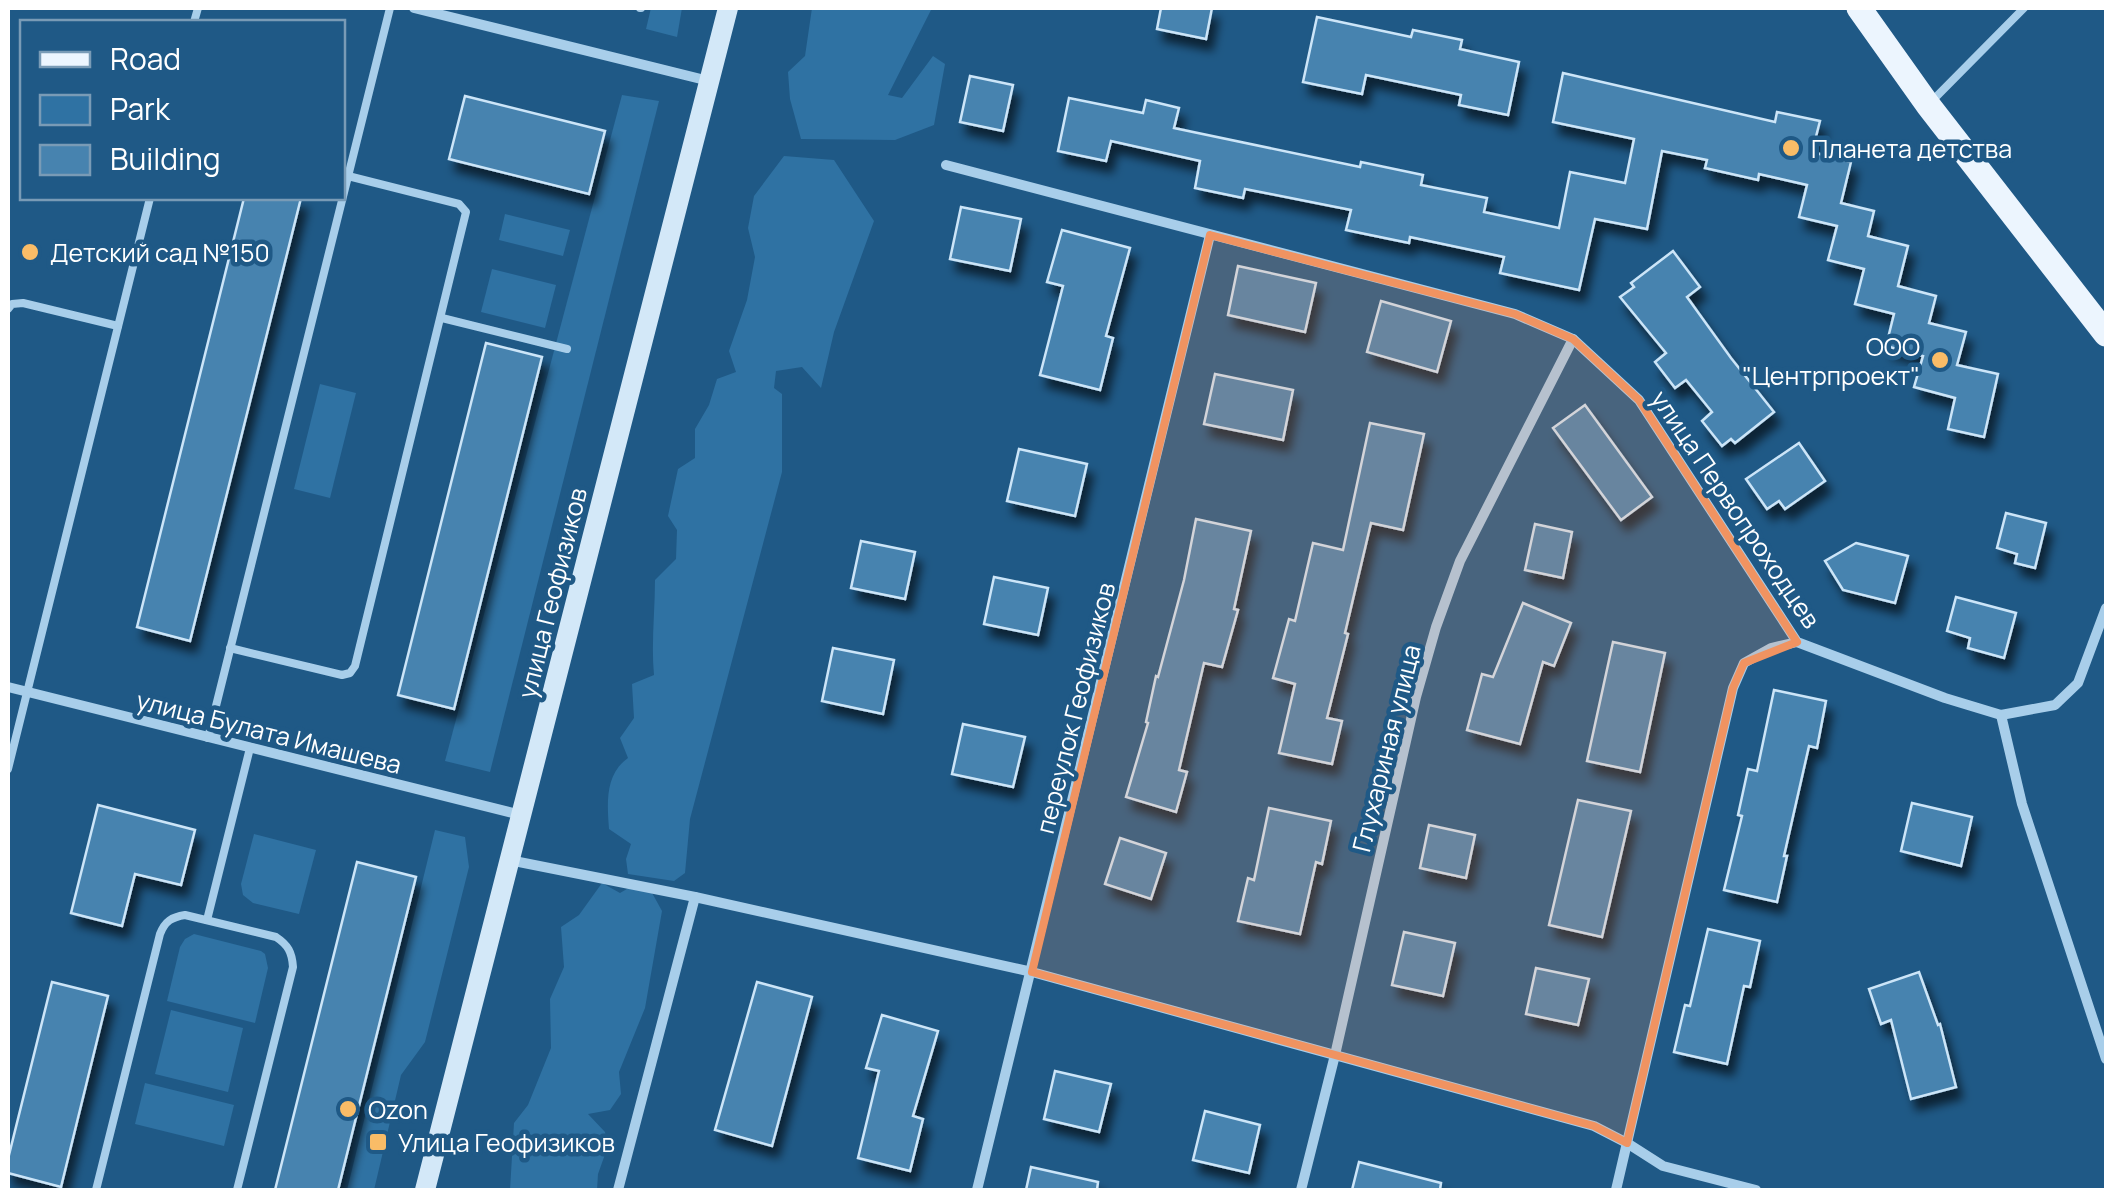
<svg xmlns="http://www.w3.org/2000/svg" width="2114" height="1198" font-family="Manrope,sans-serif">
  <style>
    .green { fill: #2f72a3 }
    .building { fill: #4783af; stroke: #cce5f8; stroke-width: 2.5; filter: url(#shadow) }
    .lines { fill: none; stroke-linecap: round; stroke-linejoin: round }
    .lane { stroke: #a8ceea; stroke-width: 8 }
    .street { stroke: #a8ceea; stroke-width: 10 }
    .secondary { stroke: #d3e8f8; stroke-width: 20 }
    .primary { stroke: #ecf5fe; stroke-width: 25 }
    .marked { fill: #f09361; fill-opacity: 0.2; stroke: #f09361; stroke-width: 8; stroke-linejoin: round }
    .poi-dot { fill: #f9bc67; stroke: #1f5986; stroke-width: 4 }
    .labels { text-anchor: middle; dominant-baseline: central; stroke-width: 9; stroke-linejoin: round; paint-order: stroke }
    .poi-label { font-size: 25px; fill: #fff; stroke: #1f5986; text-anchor: start }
    .street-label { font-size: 25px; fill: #fff; stroke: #1f5986 }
  </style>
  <defs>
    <filter id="shadow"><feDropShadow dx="6" dy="11" stdDeviation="5" flood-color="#0009"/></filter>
  </defs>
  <rect width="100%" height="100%" fill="#1f5986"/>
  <g class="green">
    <path d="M651,8H682L677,37L646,29Z"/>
    <path d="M812,8H932L888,95L902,98L933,56L945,64L934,125L895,140L801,139L790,99L788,72L805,56Z"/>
    <path d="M622,95L659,101L490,772L445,761Z"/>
    <path d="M784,156L834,160L874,221L834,332L821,388L802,367L776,371L774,388L782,394V472L690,819L685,873L674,881L628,874L626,859L631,844L609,829C607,803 605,774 628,758L620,738L634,718L632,684L654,675C651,644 655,612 655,580L676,559L677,530L668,516L678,469L695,458V429L709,405L717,379L736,372L729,351L747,300L755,257L748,228L754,196Z"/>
    <path d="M505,214L570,230L563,256L499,240Z"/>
    <path d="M492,269L556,285L545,328L481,312Z"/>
    <path d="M320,384L356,393L330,498L294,489Z"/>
    <path d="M435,830L465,837L469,867L425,1042L401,1075L374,1190H347Z"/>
    <path d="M254,834L316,850L299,914L253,903L243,895L241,884Z"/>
    <path d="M602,883L620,893L632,886L651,891L662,911L645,1008L619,1072L621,1094L610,1110L588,1114L605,1132L608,1146L598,1174L597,1190H510L514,1123L528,1105L551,1048L550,999L564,967L561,927L579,915Z"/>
    <path d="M194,934L261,951L265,954L268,968L255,1023L167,1001L180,947L185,939Z"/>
    <path d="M171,1010L243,1028L228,1092L155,1074Z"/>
    <path d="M145,1083L234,1105L224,1146L135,1124Z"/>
  </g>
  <g class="building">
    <path d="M1161,8H1212L1206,39L1157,29Z"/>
    <path d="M1317,17L1411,37L1413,30L1462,40L1460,49L1519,62L1508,115L1459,105L1461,95L1366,75L1362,94L1303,82Z"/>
    <path d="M1563,73L1775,122L1777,112L1820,121L1812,152L1851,162L1841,203L1874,211L1868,236L1908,246L1898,286L1936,296L1929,323L1966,332L1957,365L1998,374L1984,437L1948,429L1955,398L1914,387L1923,356L1886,346L1894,314L1855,304L1864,269L1828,260L1837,226L1799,217L1807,185L1759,174L1758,180L1705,168L1707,160L1662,151L1647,229L1595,219L1579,290L1500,273L1504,257L1410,237L1409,243L1346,230L1351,210L1245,189L1243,198L1195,188L1200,161L1111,141L1106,161L1058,151L1069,98L1143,113L1146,100L1179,108L1174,128L1360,167L1361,162L1423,175L1421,185L1487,198L1484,212L1559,228L1570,172L1625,183L1634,139L1553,122Z"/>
    <path d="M970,76L1013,85L1003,131L960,122Z"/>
    <path d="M465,96L605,131L589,194L449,159Z"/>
    <path d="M244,198H301L190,641L137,627Z"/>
    <path d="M961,207L1021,219L1010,271L950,259Z"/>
    <path d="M1062,230L1130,248L1106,336L1113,338L1100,390L1040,375L1063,286L1047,282Z"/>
    <path d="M1673,251L1700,287L1687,297L1731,358L1774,412L1735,443L1731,439L1722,446L1702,421L1712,412L1686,380L1675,388L1655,362L1666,353L1620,297L1634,287L1631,283Z"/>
    <path d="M1238,266L1316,283L1305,332L1228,315Z"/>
    <path d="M1381,301L1451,321L1437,372L1367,352Z"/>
    <path d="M486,343L542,357L454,709L398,695Z"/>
    <path d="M1215,374L1293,390L1283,440L1204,424Z"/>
    <path d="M1585,405L1652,497L1621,520L1553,428Z"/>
    <path d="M1370,423L1424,434L1403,530L1371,523L1345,633L1348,634L1327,718L1342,721L1332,764L1279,753L1295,684L1273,678L1289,619L1295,621L1313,543L1343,550Z"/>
    <path d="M1799,443L1825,481L1785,509L1779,501L1767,509L1746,479Z"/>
    <path d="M1019,449L1087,464L1075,516L1007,501Z"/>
    <path d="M2006,513L2046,523L2035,568L2015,563L2017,554L1997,548Z"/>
    <path d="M1196,519L1251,531L1234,609L1238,610L1222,667L1204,663L1179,770L1187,772L1176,812L1126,797L1148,723L1146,722L1156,676L1158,677L1184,580Z"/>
    <path d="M1535,524L1572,532L1563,578L1525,570Z"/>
    <path d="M861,541L915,552L905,599L851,588Z"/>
    <path d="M1856,543L1908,556L1895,603L1843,590L1825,561Z"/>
    <path d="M994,577L1048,588L1038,635L984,624Z"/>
    <path d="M1956,597L2016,613L2004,658L1968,648L1970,638L1947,631Z"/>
    <path d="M1523,603L1571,623L1554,666L1543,662L1520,744L1467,730L1482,674L1493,677Z"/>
    <path d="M1613,642L1665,653L1640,772L1587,761Z"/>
    <path d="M833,648L894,660L883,714L822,701Z"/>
    <path d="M1774,690L1826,701L1817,748L1809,746L1784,856H1787L1777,902L1724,890L1742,816L1738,815L1748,769L1757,771Z"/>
    <path d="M963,724L1025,737L1013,787L952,774Z"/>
    <path d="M1578,800L1631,811L1602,937L1549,925Z"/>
    <path d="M1912,803L1972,817L1961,866L1901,851Z"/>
    <path d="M98,805L195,830L181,885L135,874L122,926L71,913Z"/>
    <path d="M1269,808L1331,821L1322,864L1316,862L1300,934L1238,921L1248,878L1254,880Z"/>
    <path d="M1429,825L1475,835L1466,878L1420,868Z"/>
    <path d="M1120,838L1166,853L1151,899L1105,884Z"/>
    <path d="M357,862L416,877L338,1190H275Z"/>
    <path d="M1708,929L1760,941L1750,987L1744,986L1727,1064L1674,1052L1685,1005L1690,1006Z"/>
    <path d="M1404,932L1455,943L1443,996L1392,985Z"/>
    <path d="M1536,968L1589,979L1578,1025L1526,1014Z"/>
    <path d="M1919,972L1938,1025L1940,1024L1956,1087L1911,1099L1891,1020L1881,1024L1869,989Z"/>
    <path d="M52,982L108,996L61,1187L8,1173V1159Z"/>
    <path d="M757,982L812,997L772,1146L715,1130Z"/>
    <path d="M882,1015L938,1031L913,1116L923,1119L910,1171L858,1158L879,1071L866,1068Z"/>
    <path d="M1055,1071L1111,1084L1099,1132L1044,1119Z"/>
    <path d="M1205,1111L1260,1125L1249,1173L1193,1160Z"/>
    <path d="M1359,1162L1441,1183L1440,1190H1352Z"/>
    <path d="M1031,1167L1098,1182L1097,1190H1026Z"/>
  </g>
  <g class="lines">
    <g class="lane">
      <path d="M640,8H641"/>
      <path d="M194,22L198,8"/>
      <path d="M1931,102L2024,8"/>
      <path d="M8,309L12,304L23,303L118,326"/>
      <path d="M442,318L567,349"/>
      <path d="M230,648L342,675L350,673L355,666L466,212L459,204L348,176"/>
      <path d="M208,738L390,8"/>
      <path d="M8,769L150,198"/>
      <path d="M207,920L250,748"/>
      <path d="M96,1190L160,934C165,921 172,917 185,915L276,937C288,945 292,952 293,967L237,1190"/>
    </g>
    <g class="street">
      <path d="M414,8L709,81"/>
      <path d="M946,165L1515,314L1573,339L1639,400L1797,642L1945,698L2001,715L2055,705L2078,683L2106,608"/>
      <path d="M8,687L521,815"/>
      <path d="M2001,715L2022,804L2106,1059"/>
      <path d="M509,860L695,897L1032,972L1594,1126L1627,1143L1663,1166L1756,1190"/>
      <path d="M618,1190L695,897"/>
      <path d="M977,1190L1210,235"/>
      <path d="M1301,1190L1335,1055L1416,697L1436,627L1460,561L1573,339"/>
      <path d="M1616,1190L1733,688L1744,663L1771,648L1797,642"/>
    </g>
    <path class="secondary" d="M425,1190L728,8"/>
    <path class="primary" d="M1859,8L1928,105L2106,334"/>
  </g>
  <path class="marked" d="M1210,235L1515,314L1573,339L1639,400L1797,642L1744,663L1733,688L1627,1143L1594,1126L1032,972Z"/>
  <g class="poi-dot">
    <circle cx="1791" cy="148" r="10"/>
    <circle cx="30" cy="252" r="10"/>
    <circle cx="1940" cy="360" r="10"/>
    <circle cx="348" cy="1109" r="10"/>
    <rect x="368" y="1132" width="20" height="20" rx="5"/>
  </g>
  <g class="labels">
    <g class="poi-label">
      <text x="1811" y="148">Планета детства</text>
      <text x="50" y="252">Детский сад №150</text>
      <text x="1920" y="346" text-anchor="end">ООО<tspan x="1920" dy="29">"Центрпроект"</tspan></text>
      <text x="368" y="1109">Ozon</text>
      <text x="398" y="1142">Улица Геофизиков</text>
    </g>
    <g class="street-label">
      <text transform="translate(1736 509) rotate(56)">улица Первопроходцев</text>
      <text transform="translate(552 593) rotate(-76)">улица Геофизиков</text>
      <text transform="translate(1075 708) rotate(-76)">переулок Геофизиков</text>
      <text transform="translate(269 732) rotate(14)">улица Булата Имашева</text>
      <text transform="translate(1386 748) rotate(-76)">Глухариная улица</text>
    </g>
  </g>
  <rect width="2114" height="1198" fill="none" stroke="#ffffff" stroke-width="20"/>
  <rect x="20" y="20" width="325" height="180" fill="#1f5986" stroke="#799bb6" stroke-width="2.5"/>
  <rect x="40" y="52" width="50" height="15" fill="#ecf5fe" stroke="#799bb6" stroke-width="2.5"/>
  <text x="110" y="70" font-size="30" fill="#ffffff">Road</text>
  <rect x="40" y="95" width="50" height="30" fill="#2f72a3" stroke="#799bb6" stroke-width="2.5"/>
  <text x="110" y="120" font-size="30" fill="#ffffff">Park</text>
  <rect x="40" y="145" width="50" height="30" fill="#4783af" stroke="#799bb6" stroke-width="2.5"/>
  <text x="110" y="170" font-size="30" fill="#ffffff">Building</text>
</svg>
